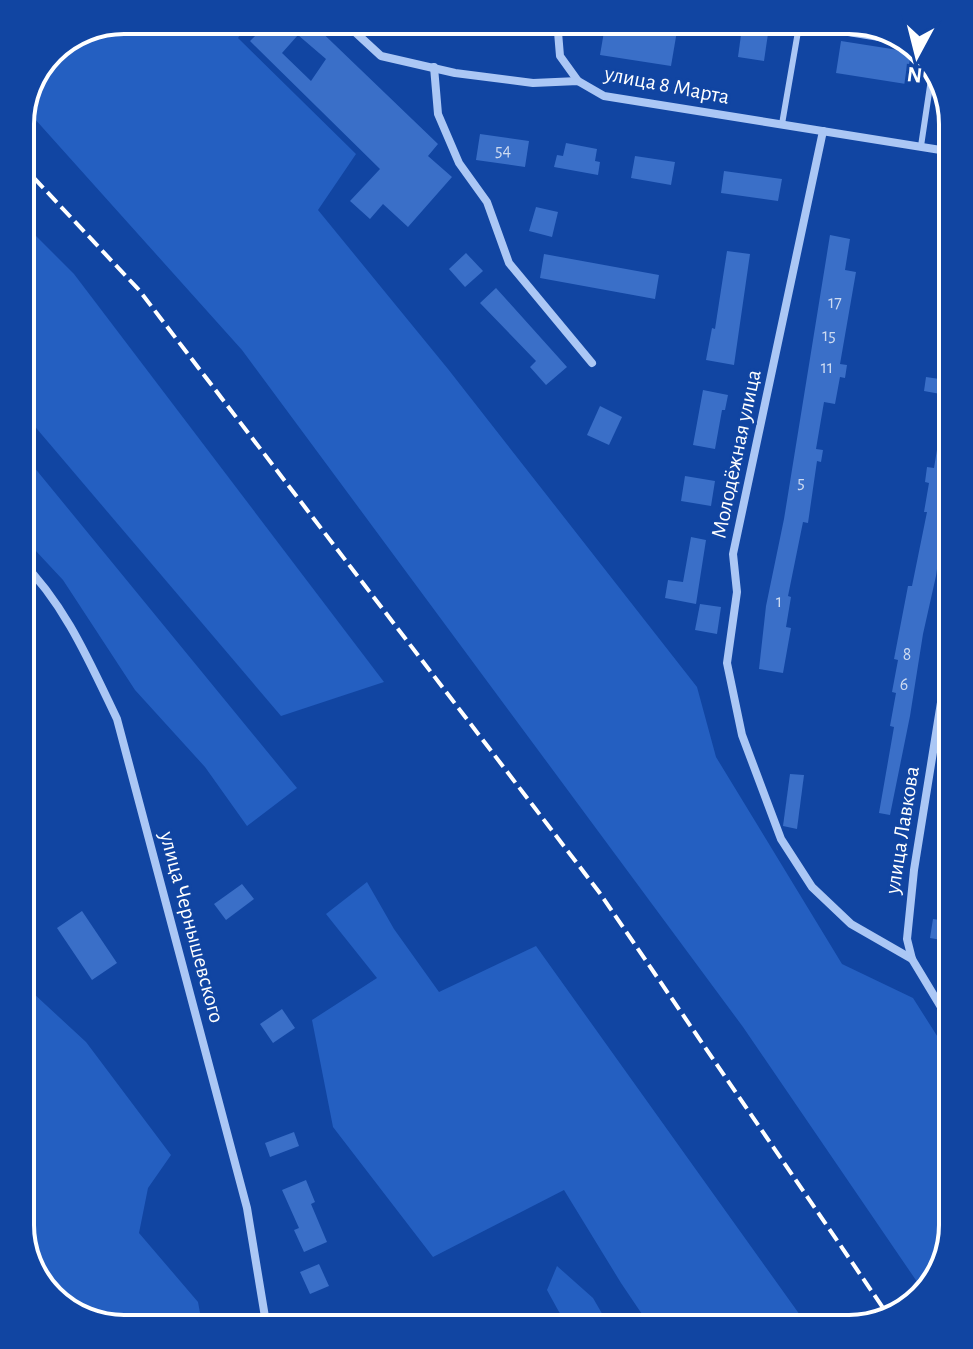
<svg xmlns="http://www.w3.org/2000/svg" width="973" height="1349" font-family="'Alegreya Sans',sans-serif">
  <style>
    .green { fill: #245fc1 }
    .building { fill: #3a6fc8; fill-rule: evenodd }
    .lines { fill: none; stroke-linecap: round; stroke-linejoin: round }
    .lane { stroke: #abc7f5; stroke-width: 6 }
    .street { stroke: #abc7f5; stroke-width: 8 }
    .rail { stroke: #fff; stroke-width: 4; stroke-dasharray: 14 6; stroke-linecap: butt }
    .labels { text-anchor: middle; dominant-baseline: central; stroke-width: 6; stroke-linejoin: round; paint-order: stroke }
    .number-label { font-size: 18px; fill: #cedbf1 }
    .street-label { font-size: 22px; fill: #fff; stroke: #1145a2 }
    .rim { fill: none; stroke: #fff; stroke-width: 4 }
  </style>
  <rect width="100%" height="100%" fill="#1145a2"/>
  <g class="green">
    <path d="M125,20H251L238,38L356,154L318,210L448,369L697,687L716,757L842,964L913,998L953,1061V1225L939,1276L924,1292L743,1027L242,350L25,108L55,46Z"/>
    <path d="M20,220L74,274L384,682L281,716L20,409Z"/>
    <path d="M20,450L297,788L247,826L205,767L135,690L63,580L20,534Z"/>
    <path d="M367,882L394,929L439,992L536,946L810,1329H652L621,1283L564,1190L433,1257L333,1127L312,1020L377,978L326,914Z"/>
    <path d="M20,981L86,1042L171,1155L148,1188L139,1233L198,1302L203,1329H118L72,1315L34,1277L20,1224Z"/>
    <path d="M557,1266L593,1298L611,1329C565,1329 569,1330 547,1290Z"/>
  </g>
  <g class="building">
    <path d="M271,20H309L438,144L428,156L452,177L408,227L383,204L370,219L350,201L380,169L250,41ZM298,35L326,59L311,81L282,53Z"/>
    <path d="M606,20H646L678,25L671,66L600,55Z"/>
    <path d="M743,20H770L764,61L738,57Z"/>
    <path d="M841,41L911,52L906,84L836,73Z"/>
    <path d="M480,134L529,141L525,167L476,160Z"/>
    <path d="M566,143L597,149L595,161L600,162L598,175L554,167L557,155L563,156Z"/>
    <path d="M635,156L675,162L671,185L631,178Z"/>
    <path d="M724,171L782,179L778,201L721,193Z"/>
    <path d="M536,207L558,212L552,237L529,231Z"/>
    <path d="M830,235L850,239L845,270L856,272L840,364L847,365L845,378L840,377L835,404L824,402L816,449L823,450L821,462L817,461L808,523L803,522L788,596L791,597L786,627L791,628L783,673L759,669L766,606L784,519Z"/>
    <path d="M727,251L750,254L734,365L706,360L712,328L715,329Z"/>
    <path d="M466,253L483,271L465,287L449,269Z"/>
    <path d="M544,254L659,275L655,299L540,278Z"/>
    <path d="M496,288L567,367L546,385L530,367L536,361L480,303Z"/>
    <path d="M926,377L953,381V457L936,576L923,634L910,716L890,815L879,813L894,727L890,726L896,693L892,692L898,660L894,659L908,586H912L927,512H924L929,483L925,482L927,467L934,468L946,395L924,391Z"/>
    <path d="M703,390L728,395L725,410H722L715,449L693,445Z"/>
    <path d="M600,406L622,417L609,445L587,435Z"/>
    <path d="M685,476L715,481L711,506L681,501Z"/>
    <path d="M691,537L706,540L696,604L665,598L668,580L683,582Z"/>
    <path d="M700,604L721,607L717,634L695,630Z"/>
    <path d="M790,774L804,775L797,829L783,826Z"/>
    <path d="M242,884L254,899L226,920L214,904Z"/>
    <path d="M82,911L117,963L92,980L57,928Z"/>
    <path d="M933,919L953,922V942L930,938Z"/>
    <path d="M282,1009L295,1028L273,1043L260,1024Z"/>
    <path d="M294,1132L299,1146L270,1157L265,1143Z"/>
    <path d="M306,1180L315,1202L311,1204L327,1242L304,1252L294,1230L299,1228L282,1190Z"/>
    <path d="M319,1264L329,1286L310,1294L300,1272Z"/>
  </g>
  <g class="lines">
    <g class="lane">
      <path d="M799,25L910,43"/>
      <path d="M782,124L800,20"/>
      <path d="M921,146L933,66"/>
    </g>
    <g class="street">
      <path d="M342,20L381,56L455,73L533,83L578,81L604,96L953,152"/>
      <path d="M557,20L560,56L578,81"/>
      <path d="M434,67L438,114L459,163L487,202L509,263L592,363"/>
      <path d="M823,131L733,554L737,592L727,663L742,735L781,839L812,887L851,924L912,959"/>
      <path d="M20,560C65,604 90,663 117,719L247,1208L267,1329"/>
      <path d="M953,1027L912,959L907,939L914,870L953,628"/>
    </g>
    <path class="rail" d="M20,163L139,290L599,892L890,1318"/>
  </g>
  <g class="labels">
    <g class="number-label">
      <text x="503" y="151">54</text>
      <text x="835" y="303">17</text>
      <text x="829" y="336">15</text>
      <text x="827" y="368">11</text>
      <text x="801" y="483">5</text>
      <text x="779" y="602">1</text>
      <text x="907" y="655">8</text>
      <text x="904" y="685">6</text>
    </g>
    <g class="street-label">
      <text transform="translate(667 85) rotate(11)">улица 8 Марта</text>
      <text transform="translate(736 454) rotate(-78)">Молодёжная улица</text>
      <text transform="translate(902 830) rotate(-81)">улица Лавкова</text>
      <text transform="translate(192 927) rotate(75)">улица Чернышевского</text>
    </g>
  </g>
  <path d="M0 0H973V1349H0ZM124 34H849A90 90 0 0 1 939 124V1225A90 90 0 0 1 849 1315H124A90 90 0 0 1 34 1225V124A90 90 0 0 1 124 34Z" fill="#1145a2" fill-rule="evenodd"/>
  <path class="rim" d="M124 34H849A90 90 0 0 1 939 124V1225A90 90 0 0 1 849 1315H124A90 90 0 0 1 34 1225V124A90 90 0 0 1 124 34Z"/>
  <g transform="translate(917 56) rotate(187)" stroke="#1145a2" stroke-width="6" paint-order="stroke">
  <path d="M0-6L14 30L0 20L-14 30Z" fill="#ffffff"/>
  <text y="-12" font-size="22" font-weight="bold" text-anchor="middle" fill="#ffffff">N</text>
  </g>
</svg>
